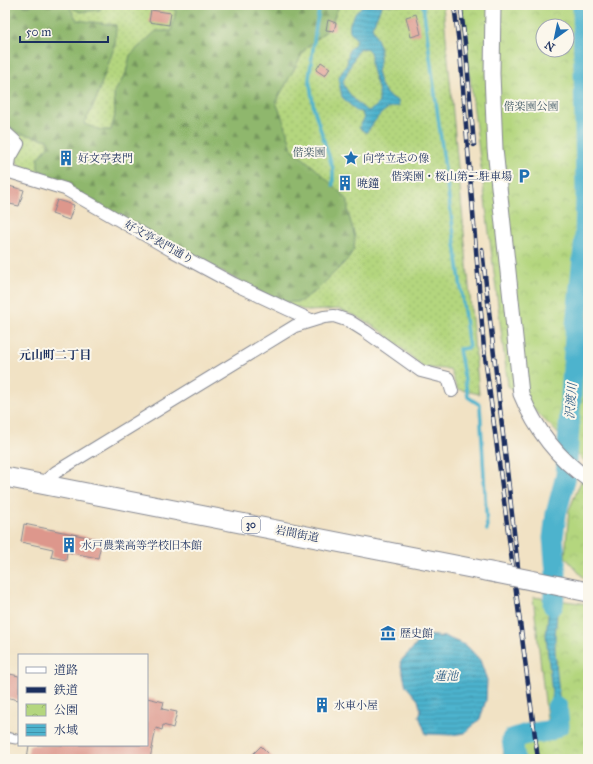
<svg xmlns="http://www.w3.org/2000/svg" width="593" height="764" font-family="'IM FELL Great Primer','Noto Serif JP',serif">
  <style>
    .grass { fill: url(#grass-dots); stroke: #68826e }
    .forest { fill: url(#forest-firs); stroke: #557366 }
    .park { fill: url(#park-crowns); stroke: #68826e; fill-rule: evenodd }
    .water { fill: url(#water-rules); stroke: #347196; fill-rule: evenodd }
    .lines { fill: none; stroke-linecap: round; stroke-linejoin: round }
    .stream { stroke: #4eb3cd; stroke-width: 3.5 }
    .river { stroke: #4eb3cd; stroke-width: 21 }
    .building { fill: #dd978c }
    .pedestrian-casing { stroke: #868891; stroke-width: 11 }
    .minor-casing { stroke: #868891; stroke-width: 14 }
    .tertiary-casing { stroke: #868891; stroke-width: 17 }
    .primary-casing { stroke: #868891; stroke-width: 21 }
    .pedestrian { stroke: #fff; stroke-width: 9 }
    .minor { stroke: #fff; stroke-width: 12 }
    .tertiary { stroke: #fff; stroke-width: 15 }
    .primary { stroke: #fff; stroke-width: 19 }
    .rail-casing { stroke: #1b2f5e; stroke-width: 4.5 }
    .rail { stroke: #fbf7ec; stroke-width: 3; stroke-dasharray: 9; stroke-linecap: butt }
    .primary-bridge-casing { stroke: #868891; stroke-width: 21; stroke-linecap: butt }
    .primary-bridge { stroke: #fff; stroke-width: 19 }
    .labels { text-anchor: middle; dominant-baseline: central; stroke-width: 4; stroke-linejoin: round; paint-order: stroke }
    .shield { fill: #fbf7ec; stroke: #5e6b89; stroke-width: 1 }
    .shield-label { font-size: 10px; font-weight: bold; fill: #1b2f5e }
    .park-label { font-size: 11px; fill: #415966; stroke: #fbf7ec }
    .poi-label { font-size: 11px; fill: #1b2f5e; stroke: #fbf7ec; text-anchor: start }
    .street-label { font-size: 11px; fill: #1b2f5e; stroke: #fbf7ec }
    .neighbourhood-label { font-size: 12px; font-weight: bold; fill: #1b2f5e; stroke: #fbf7ec }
    .water-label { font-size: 12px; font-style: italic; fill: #2d5d85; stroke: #fbf7ec }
  </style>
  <defs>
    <pattern id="grass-dots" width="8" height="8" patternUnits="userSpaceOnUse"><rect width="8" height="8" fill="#b4d67e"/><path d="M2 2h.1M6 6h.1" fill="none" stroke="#9ab86f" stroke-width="1.8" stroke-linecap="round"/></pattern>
    <pattern id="forest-firs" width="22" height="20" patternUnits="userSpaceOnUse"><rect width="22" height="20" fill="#8fb76d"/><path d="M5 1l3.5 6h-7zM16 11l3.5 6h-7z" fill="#74955d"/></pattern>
    <pattern id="park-crowns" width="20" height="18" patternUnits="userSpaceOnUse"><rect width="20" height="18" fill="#b4d67e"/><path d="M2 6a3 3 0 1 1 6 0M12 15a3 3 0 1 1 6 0" fill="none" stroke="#9ab86f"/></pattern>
    <pattern id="water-rules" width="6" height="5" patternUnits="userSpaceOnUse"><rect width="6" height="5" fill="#4eb3cd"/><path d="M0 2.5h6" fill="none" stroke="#4092aa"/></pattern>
  </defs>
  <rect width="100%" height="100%" fill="#fbf7ec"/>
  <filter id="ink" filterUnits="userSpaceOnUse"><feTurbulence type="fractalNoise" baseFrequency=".025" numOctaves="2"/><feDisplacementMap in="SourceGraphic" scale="8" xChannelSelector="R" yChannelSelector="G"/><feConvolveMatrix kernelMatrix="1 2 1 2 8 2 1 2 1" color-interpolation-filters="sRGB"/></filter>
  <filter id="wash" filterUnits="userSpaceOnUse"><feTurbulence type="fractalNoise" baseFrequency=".012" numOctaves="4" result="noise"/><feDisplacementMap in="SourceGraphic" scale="16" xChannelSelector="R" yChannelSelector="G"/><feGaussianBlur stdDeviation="0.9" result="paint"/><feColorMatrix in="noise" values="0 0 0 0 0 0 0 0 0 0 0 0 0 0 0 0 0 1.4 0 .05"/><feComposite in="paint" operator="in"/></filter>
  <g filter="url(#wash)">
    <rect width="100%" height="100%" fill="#f1e2c4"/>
    <path class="grass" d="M5,5H443L479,394L457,389L450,369L424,368L383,332L360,318L338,309L308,311L285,304L24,171L13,157L23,142L5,127Z"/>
    <path class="forest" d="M5,5H103L100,10L80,12L71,7L70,8L77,20L116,25L115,45L95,102L84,124L101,130H111L115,115L114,93L126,73L130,55L156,31H171L176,11L162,5H339L330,28L305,49L276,102L285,125L292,149L315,168L348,200V212L355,237L354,249L347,260L317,290L299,302H282L262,293L174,247L38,169V159L48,146V140L18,133L5,122Z"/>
    <g class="park">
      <path d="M461,5H588V464L575,452L551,426L508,386ZM543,26H567V50H543Z"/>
      <path d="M588,465V583L565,557L569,510Z"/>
      <path d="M533,597L588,604V759H503L504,747L548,728Z"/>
    </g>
    <g class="water">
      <path d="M363,5H382L372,27L380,46V61L377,71L380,83L387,95L398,101L399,106C383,106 376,120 367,132H365L359,128L364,119L362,112L356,111L342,97L339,82V77L347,64L349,50L355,44L356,39C354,36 351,34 350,31C347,22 357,11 363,5ZM359,48L367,49C372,53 371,57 371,63C372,76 381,88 379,101C378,106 373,109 368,111C360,107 344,90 343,81Z"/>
      <path d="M551,590L559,591L555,636V651L562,729L549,735L551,727L555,723L546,635Z"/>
      <path d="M425,635L446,637L467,646L480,660L487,680L486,700L480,719L465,733L452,735L426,734L419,716L421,711L418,700L406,686L400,662Z"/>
      <path d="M510,736L518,759H513Z"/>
    </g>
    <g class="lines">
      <g class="stream">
        <path d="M320,5L316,26L309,79L314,109L333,169V185"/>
        <path d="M423,5L469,348L459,349L468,397L480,405L487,530"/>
      </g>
      <g class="river">
        <path d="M553,605L556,573L553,538L556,514L566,476L575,335L585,238L586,192L583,5"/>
        <path d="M515,759L512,739L527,734L548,731L559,725L557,707"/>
      </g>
    </g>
    <g id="blocks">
      <g class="building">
        <path d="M151,10L171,13L169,25L149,22Z"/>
        <path d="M416,14L421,34L411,37L406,17Z"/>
        <path d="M328,20L336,23L334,31L326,30Z"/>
        <path d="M321,62L330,68L325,76L316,70Z"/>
        <path d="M5,185L24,190L19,206L5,203Z"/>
        <path d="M57,200L74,205L69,220L52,214Z"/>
        <path d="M24,524L102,540L98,558L67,552L66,560L51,557L53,549L21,542Z"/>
        <path d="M5,673L19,676V700L5,697Z"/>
        <path d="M147,698L164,702L162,709L177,712L173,728L163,725L162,730L156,728L150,759H27L29,745H147Z"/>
        <path d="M261,746L274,759H248Z"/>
      </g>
    </g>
  </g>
  <g filter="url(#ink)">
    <use href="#blocks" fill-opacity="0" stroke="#868891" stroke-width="1"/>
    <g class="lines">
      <g class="pedestrian-casing">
        <path id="pedestrian" d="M5,737L16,739"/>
      </g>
      <g class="minor-casing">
        <g id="minor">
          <path d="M5,132L18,144L10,158L8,172"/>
          <path d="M5,171L13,173L65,189L171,250L234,284L311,320"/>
          <path d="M42,484L56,472L295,326L324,317L334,316L349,321L365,331L421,371L448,378L452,391"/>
        </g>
      </g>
      <g class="tertiary-casing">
        <path id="tertiary" d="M493,5L492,74L495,149L521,394C535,428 557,458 588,479"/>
      </g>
      <g class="primary-casing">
        <g id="primary">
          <path d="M5,477L496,573"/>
          <path d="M560,586L588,592"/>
        </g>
      </g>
      <use href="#pedestrian" class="pedestrian"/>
      <use href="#minor" class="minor"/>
      <use href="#tertiary" class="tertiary"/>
      <use href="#primary" class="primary"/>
      <g class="rail-casing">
        <g id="rail">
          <path d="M454,5L460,51L484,349L538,759"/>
          <path d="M461,10L466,51L474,145"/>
          <path d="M482,249L520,585"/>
        </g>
      </g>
      <use href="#rail" class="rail"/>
      <g class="primary-bridge-casing">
        <path id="primary-bridge" d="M496,573L560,586"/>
      </g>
      <use href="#primary-bridge" class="primary-bridge"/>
    </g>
  </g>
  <defs>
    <g id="building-bare" transform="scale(1.2)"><path d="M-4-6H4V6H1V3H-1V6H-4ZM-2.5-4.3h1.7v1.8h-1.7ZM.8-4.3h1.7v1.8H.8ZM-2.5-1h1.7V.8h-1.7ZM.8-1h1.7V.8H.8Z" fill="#1f6fb2" stroke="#fbf7ec" stroke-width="2.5" paint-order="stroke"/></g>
    <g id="sight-bare" transform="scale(1.2)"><path d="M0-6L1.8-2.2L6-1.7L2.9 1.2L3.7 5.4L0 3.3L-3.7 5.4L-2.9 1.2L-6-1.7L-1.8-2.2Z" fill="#1f6fb2" stroke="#fbf7ec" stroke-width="2.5" paint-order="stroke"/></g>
    <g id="parking-bare" transform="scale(1.2)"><path d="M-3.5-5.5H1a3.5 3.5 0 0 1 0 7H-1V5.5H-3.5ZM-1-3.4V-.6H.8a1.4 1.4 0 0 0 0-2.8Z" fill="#1f6fb2" stroke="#fbf7ec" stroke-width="2.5" paint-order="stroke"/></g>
    <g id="museum-bare" transform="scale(1.2)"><path d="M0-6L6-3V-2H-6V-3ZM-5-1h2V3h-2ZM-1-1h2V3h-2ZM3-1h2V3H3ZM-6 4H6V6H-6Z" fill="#1f6fb2" stroke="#fbf7ec" stroke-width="2.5" paint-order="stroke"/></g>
  </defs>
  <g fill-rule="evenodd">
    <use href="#building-bare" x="66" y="158"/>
    <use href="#sight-bare" x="351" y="158"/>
    <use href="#parking-bare" x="524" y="176"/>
    <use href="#building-bare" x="345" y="183"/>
    <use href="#building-bare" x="69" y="545"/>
    <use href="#museum-bare" x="388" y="633"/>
    <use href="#building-bare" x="322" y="705"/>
  </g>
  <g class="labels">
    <rect class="shield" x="242" y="517" width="18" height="16" rx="3"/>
    <g class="shield-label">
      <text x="251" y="525">30</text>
    </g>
    <g class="park-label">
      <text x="531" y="106">偕楽園公園</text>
      <text x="309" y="152">偕楽園</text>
    </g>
    <g class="poi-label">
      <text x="78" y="158">好文亭表門</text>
      <text x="363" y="158">向学立志の像</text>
      <text x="512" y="176" text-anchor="end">偕楽園・桜山第二駐車場</text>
      <text x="357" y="183">暁鐘</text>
      <text x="81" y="545">水戸農業高等学校旧本館</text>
      <text x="400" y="633">歴史館</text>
      <text x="334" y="705">水車小屋</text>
    </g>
    <g class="street-label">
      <text transform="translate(159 242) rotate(29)">好文亭表門通り</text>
      <text transform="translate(297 534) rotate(11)">岩間街道</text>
    </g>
    <g class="neighbourhood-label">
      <text x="55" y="355">元山町二丁目</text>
    </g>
    <g class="water-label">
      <text transform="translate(571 401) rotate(-86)">沢渡川</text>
      <text x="446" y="676">蓮池</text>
    </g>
  </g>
  <rect width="593" height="764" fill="none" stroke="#fbf7ec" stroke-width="20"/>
  <rect x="18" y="654" width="130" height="92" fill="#fbf7ec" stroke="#a1a7b3"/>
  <rect x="26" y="667" width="20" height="6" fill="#ffffff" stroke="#a1a7b3"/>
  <text x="54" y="674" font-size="12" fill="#1b2f5e">道路</text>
  <rect x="26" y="687" width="20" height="6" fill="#1b2f5e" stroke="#a1a7b3"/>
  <text x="54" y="694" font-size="12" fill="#1b2f5e">鉄道</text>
  <rect x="26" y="704" width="20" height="12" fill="url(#park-crowns)" stroke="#a1a7b3"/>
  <text x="54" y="714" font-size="12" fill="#1b2f5e">公園</text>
  <rect x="26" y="724" width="20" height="12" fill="url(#water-rules)" stroke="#a1a7b3"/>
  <text x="54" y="734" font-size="12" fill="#1b2f5e">水域</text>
  <g transform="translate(555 38) rotate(213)"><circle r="19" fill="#fbf7ec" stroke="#a1a7b3"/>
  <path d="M0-3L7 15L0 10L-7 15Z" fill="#1f6fb2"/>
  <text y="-6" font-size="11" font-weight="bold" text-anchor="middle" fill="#1b2f5e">N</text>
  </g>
  <path d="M20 36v6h88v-6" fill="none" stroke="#1b2f5e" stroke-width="2"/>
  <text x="26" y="36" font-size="12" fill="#1b2f5e" stroke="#fbf7ec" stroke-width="3" paint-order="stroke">50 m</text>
</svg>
